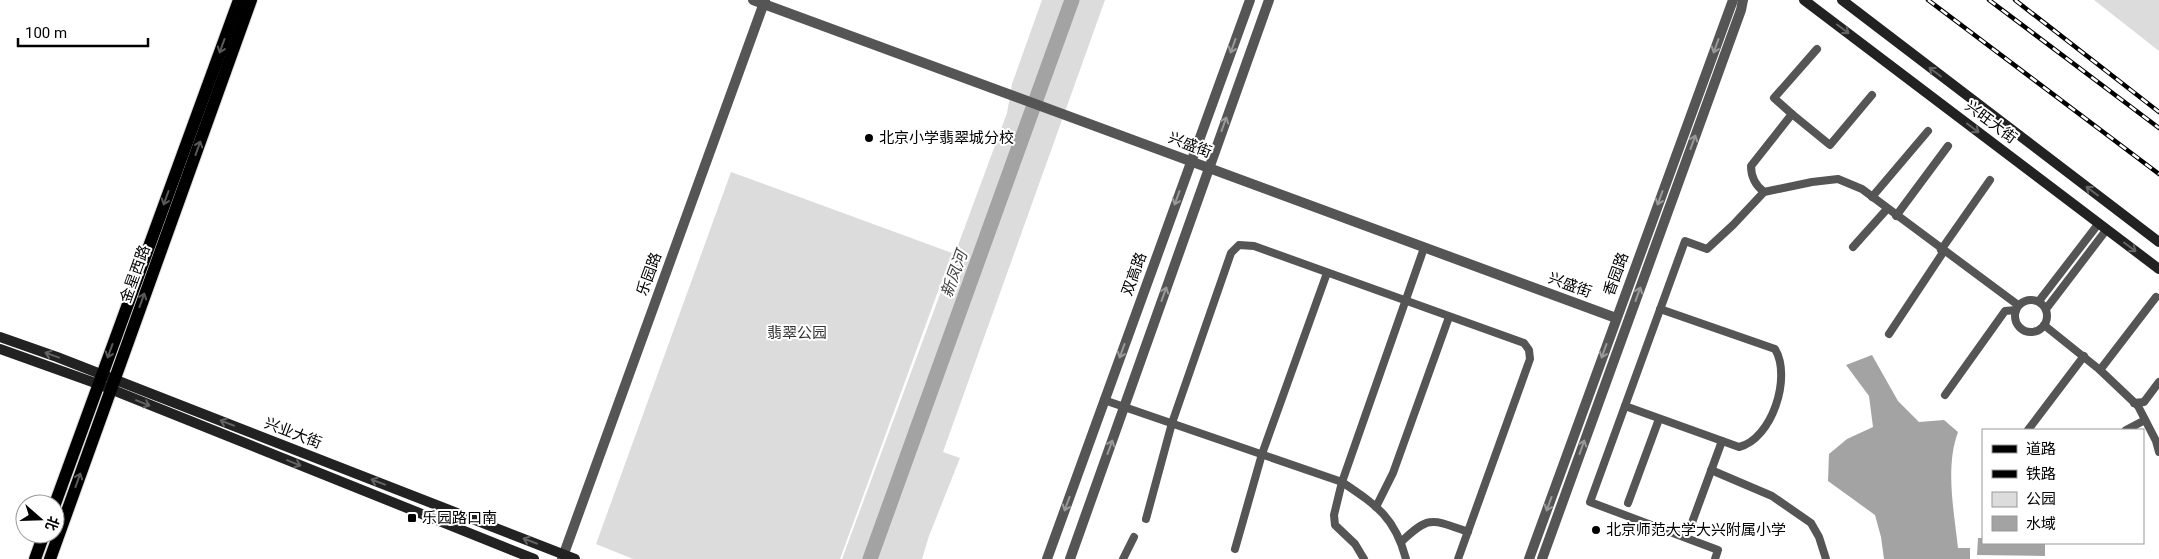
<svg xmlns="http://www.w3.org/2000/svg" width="2159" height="559" font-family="Roboto,'Noto Sans SC',sans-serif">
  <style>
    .green { fill: #dcdcdc }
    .water { fill: #a3a3a3 }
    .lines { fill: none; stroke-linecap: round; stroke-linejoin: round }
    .river { stroke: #a3a3a3; stroke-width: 15 }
    .primary-casing { stroke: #dbdbdb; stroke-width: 14 }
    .minor { stroke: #555; stroke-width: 8 }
    .tertiary { stroke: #555; stroke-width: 10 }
    .secondary { stroke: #222; stroke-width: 10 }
    .primary { stroke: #000; stroke-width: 12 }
    .rail-casing { stroke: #000; stroke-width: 4.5 }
    .rail { stroke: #fff; stroke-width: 2.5; stroke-dasharray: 8; stroke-linecap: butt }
    .oneway { stroke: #646464 }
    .oneway2 { stroke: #595959 }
    .oneway3 { stroke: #999 }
    .poi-dot { fill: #000; stroke: #fff; stroke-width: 2 }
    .labels { text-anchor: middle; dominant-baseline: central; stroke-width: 4; stroke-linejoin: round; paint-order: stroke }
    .street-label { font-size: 15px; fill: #000; stroke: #fff }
    .poi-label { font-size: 15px; fill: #000; stroke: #fff; text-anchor: start }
    .park-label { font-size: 15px; fill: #333; stroke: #fff }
    .water-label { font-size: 16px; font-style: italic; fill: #444; stroke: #fff }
  </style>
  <rect width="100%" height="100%" fill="#fff"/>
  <g class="green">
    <path d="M1042,0H1105L943,452L960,458L929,536L922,559H842L1007,113L1012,84Z"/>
    <path d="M2094,0H2159V51Z"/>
    <path d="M731,172L952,253L840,559H633L596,544Z"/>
  </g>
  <g class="water">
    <path d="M1872,355L1898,401L1919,422L1944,420L1958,432C1945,467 1954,511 1958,548H1970V559H1884L1881,537L1875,515L1828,481L1829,454L1847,439L1873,427L1869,396L1846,365Z"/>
    <path d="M1978,538H1983V543H2045V556L1977,555Z"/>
  </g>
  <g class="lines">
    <path class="river" d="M870,559L1072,0"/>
    <g class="primary-casing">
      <g id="primary">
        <path d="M55,504L239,0"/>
        <path d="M35,559L44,534"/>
        <path d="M50,559L251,0"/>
      </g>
    </g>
    <g class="minor">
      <path d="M1792,114L1830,145L1872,95"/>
      <path d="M1764,192C1755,185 1751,177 1751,166L1792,114L1774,98L1817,49"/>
      <path d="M1872,197L1928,131"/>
      <path d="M1896,216L1948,146"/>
      <path d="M1853,247L1887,209"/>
      <path d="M1941,250L1990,180"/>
      <path d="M2156,297L2100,370L2138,406L2156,441L2159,452"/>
      <circle cx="2031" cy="316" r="16"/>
      <path d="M2039,301L2099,223"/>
      <path d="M2046,309L2107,229"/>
      <path d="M2044,325L2100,370"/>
      <path d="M1889,334L1944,251"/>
      <path d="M1945,395L2005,311L2016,310"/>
      <path d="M1104,400L1342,482C1376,505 1395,517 1406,559"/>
      <path d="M2134,403L2144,402L2159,382"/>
      <path d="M1625,406L1739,447C1772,439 1792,377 1775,349L1660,309"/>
      <path d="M2028,430L2084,356"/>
      <path d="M2126,430L2145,420"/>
      <path d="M1711,470L1772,496L1811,523L1819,537L1826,559"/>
      <path d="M1628,503L1659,419"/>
      <path d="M1376,507L1393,473L1449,317"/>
      <path d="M1146,519L1172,423L1231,253L1239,245L1254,246L1524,343L1529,350L1530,359L1458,559"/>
      <path d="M1690,528L1722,441"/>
      <path d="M1401,542C1429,515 1432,519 1468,532"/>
      <path d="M1235,549L1262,454L1327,273"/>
      <path d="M1123,559L1134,537"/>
      <path d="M1364,559L1355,544L1335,525L1334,515L1342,482L1424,248"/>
      <path d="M1715,559L1718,550L1590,502L1685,241L1707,249L1733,225L1764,192L1812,182L1838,179L1862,189L2018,305"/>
    </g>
    <g class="tertiary">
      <path d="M753,0L1616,318"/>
      <path d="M562,559L765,0"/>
      <path d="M1047,559L1250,0"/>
      <path d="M1070,559L1269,0"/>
      <path d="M1529,559L1733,0"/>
      <path d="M1542,559L1741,10L1743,0"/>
    </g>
    <g class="secondary">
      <path d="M1804,0L2159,269"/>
      <path d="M1842,0L2159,242"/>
      <path d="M0,337L57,357L575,559"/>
      <path d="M0,349L98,384L534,559"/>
    </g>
    <use href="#primary" class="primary"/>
    <g class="rail-casing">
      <g id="rail">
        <path d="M1928,0L2159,174"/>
        <path d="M1989,0L2159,128"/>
        <path d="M2015,0L2159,112"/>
      </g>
    </g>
    <use href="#rail" class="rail"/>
  </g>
  <defs><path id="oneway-shaft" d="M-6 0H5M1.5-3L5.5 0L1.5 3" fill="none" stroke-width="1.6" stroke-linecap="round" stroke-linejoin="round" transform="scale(1.25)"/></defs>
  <g class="oneway">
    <use href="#oneway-shaft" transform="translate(1843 29) rotate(37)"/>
    <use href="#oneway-shaft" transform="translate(1935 72) rotate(-143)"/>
    <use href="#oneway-shaft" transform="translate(1973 128) rotate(37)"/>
    <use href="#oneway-shaft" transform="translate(2092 191) rotate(-143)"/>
    <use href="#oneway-shaft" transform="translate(2130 247) rotate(37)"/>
    <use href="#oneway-shaft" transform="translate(52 355) rotate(-160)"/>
    <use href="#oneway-shaft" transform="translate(143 403) rotate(22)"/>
    <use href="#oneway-shaft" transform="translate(227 423) rotate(-159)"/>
    <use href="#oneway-shaft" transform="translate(294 463) rotate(22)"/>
    <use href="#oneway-shaft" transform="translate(378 482) rotate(-159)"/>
    <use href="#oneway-shaft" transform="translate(530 541) rotate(-159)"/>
  </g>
  <g class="oneway2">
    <use href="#oneway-shaft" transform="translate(222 46) rotate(110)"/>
    <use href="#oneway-shaft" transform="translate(198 148) rotate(-70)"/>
    <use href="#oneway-shaft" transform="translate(166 198) rotate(110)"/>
    <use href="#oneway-shaft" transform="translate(142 300) rotate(-70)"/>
    <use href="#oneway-shaft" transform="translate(110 351) rotate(110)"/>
    <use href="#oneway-shaft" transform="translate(78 480) rotate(-70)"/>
  </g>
  <g class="oneway3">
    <use href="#oneway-shaft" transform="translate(1233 46) rotate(110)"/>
    <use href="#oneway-shaft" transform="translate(1716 46) rotate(110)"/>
    <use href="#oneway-shaft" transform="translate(1224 124) rotate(-70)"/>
    <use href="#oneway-shaft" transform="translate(1693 142) rotate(-70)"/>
    <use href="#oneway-shaft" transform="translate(1177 198) rotate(110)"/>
    <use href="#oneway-shaft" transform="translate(1660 198) rotate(110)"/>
    <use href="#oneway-shaft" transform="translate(1164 294) rotate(-70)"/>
    <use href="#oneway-shaft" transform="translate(1638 294) rotate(-70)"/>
    <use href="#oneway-shaft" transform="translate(1122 351) rotate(110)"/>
    <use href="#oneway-shaft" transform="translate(1604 351) rotate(110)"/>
    <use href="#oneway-shaft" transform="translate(1110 447) rotate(-70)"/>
    <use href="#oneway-shaft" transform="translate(1582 447) rotate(-70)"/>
    <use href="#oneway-shaft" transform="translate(1067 504) rotate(110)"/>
    <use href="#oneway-shaft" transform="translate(1549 504) rotate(110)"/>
  </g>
  <g class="poi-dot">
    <circle cx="869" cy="138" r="5"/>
    <rect x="407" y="513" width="10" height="10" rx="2.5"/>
    <circle cx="1596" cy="530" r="5"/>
  </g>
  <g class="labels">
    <g class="street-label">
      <text transform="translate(1991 122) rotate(37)">兴旺大街</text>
      <text transform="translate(1190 145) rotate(21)">兴盛街</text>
      <text transform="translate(135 274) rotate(-70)">金星西路</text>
      <text transform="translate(649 274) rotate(-70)">乐园路</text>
      <text transform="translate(1134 274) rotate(-70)">双高路</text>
      <text transform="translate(1616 274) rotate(-70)">香园路</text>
      <text transform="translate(1570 285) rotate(20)">兴盛街</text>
      <text transform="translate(293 433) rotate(21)">兴业大街</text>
    </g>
    <g class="poi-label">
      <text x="879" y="138">北京小学翡翠城分校</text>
      <text x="422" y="518">乐园路口南</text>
      <text x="1606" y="530">北京师范大学大兴附属小学</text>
    </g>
    <g class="park-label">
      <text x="797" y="333">翡翠公园</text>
    </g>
    <g class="water-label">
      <text transform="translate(954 274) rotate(-70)">新凤河</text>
    </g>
  </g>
  <rect x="1982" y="429" width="162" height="115" fill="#ffffff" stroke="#999999"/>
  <rect x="1992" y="445" width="25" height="8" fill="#000000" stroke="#999999"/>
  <text x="2026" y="454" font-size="15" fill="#000000">道路</text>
  <rect x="1992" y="470" width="25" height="8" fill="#000000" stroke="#999999"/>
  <text x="2026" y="479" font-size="15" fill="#000000">铁路</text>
  <rect x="1992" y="492" width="25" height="15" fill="#dcdcdc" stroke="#999999"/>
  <text x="2026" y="504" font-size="15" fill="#000000">公园</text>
  <rect x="1992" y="516" width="25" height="15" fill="#a3a3a3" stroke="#999999"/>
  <text x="2026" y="529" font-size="15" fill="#000000">水域</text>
  <g transform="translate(40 519) rotate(110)"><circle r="24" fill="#ffffff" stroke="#999999"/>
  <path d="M0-4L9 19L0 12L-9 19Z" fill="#000000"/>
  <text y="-8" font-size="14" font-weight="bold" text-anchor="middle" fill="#000000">北</text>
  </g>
  <path d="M18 38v8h130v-8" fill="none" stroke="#000000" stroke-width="2.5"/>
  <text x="25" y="38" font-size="15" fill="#000000" stroke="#ffffff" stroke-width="4" paint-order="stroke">100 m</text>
</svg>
